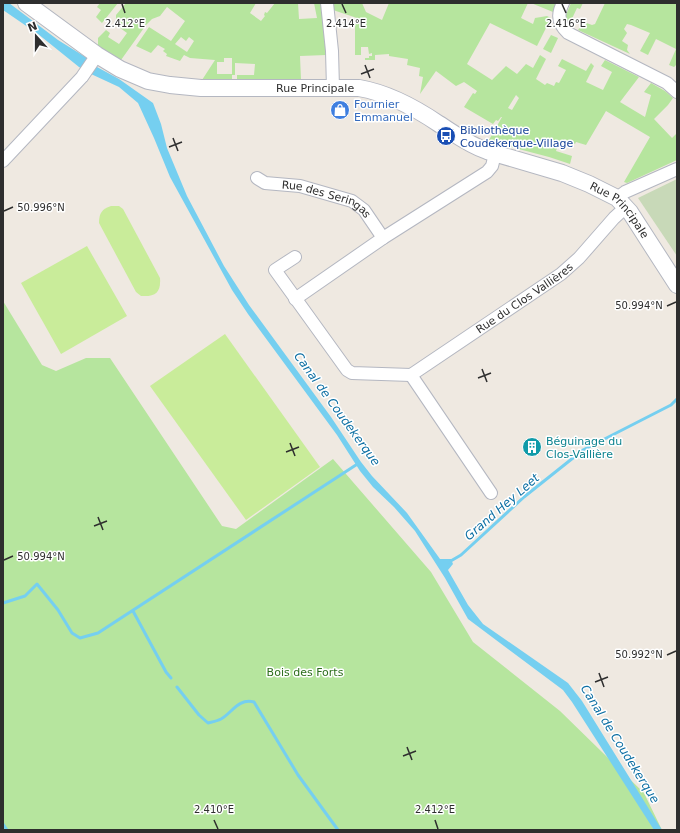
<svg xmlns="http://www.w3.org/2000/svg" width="680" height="833" font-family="'DejaVu Sans',sans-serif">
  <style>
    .green { fill: #b6e59e; fill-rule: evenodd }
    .cemetery { fill: #c8d9b8 }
    .pitch { fill: #c9ec9a }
    .water { fill: #75cff0 }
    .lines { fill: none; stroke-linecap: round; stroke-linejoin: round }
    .stream { stroke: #75cff0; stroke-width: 3 }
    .street-casing { stroke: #b4b7c1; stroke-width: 14 }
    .secondary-casing { stroke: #b4b7c1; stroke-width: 18 }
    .street { stroke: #fff; stroke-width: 12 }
    .secondary { stroke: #fff; stroke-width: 16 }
    .ticks { fill: none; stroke: #2e2e2e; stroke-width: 1.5 }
    .labels { text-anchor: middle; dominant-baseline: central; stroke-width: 3; stroke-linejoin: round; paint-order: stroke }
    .street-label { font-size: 11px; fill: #2e2e2e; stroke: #fff }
    .shop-label { font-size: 11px; fill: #366cbe; stroke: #fff; text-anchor: start }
    .transit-label { font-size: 11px; fill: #164399; stroke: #fff; text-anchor: start }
    .culture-label { font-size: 11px; fill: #0d838f; stroke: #fff; text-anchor: start }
    .park-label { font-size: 11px; fill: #2c6e1b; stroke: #fff }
    .water-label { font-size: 12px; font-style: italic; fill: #0d6fa3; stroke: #fff }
    .ticks-label { font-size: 10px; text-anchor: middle; fill: #2e2e2e; stroke: #fff; stroke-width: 3; stroke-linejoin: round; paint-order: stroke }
  </style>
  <rect width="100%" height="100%" fill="#efe9e1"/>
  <g class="green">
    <path d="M100,3H118L102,23L96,17L101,10L97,7Z"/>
    <path d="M126,3H256L250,13L261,21L265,16L264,15L265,12L267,13L275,3H298L299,19L317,18L314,3H321L326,55L300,56L301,80H237V75H254L255,64L235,63V75H232V80H202L215,60L190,58L184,55L180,61L166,56L167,54L163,51L165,49L158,45L151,53L136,46L149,27L171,41L185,21L167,7L160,16L152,19L146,25L121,60L98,46V38L106,30L110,33L108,37L119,44L127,33L116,25V15ZM181,37L186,41L189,37L194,41L187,52L175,44ZM224,58H232V74H217V62H224Z"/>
    <path d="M334,3H362L366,12L382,20L389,3H528L521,18L533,24L535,18L547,16L551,18L537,46L490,23L467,64L492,80L506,66L517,74L526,64L533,68L540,55L546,59L536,79L545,85L547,83L554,86L556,82L559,83L566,70L558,66L562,59L586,71L591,63L594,66L586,82L603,90L612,72L601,66L605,60L639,77L620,102L645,117L651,95L644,92L651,83L665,91L673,98L668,105L654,119L672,138L677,133V160L627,183L624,182L650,137L606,111L586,145L576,142L575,144L560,140L556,151L572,156L570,164L549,157L492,142L489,140L502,117H501L498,121L496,120L493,124L464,107L473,93L475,94L477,91L464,82L456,86L436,71L420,94L423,77L419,76L420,68L407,65L408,59L389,56V54L375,55V60H365V58H369V56H372V53L369,54L368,47H361V55H355V22H356L357,18L333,10ZM516,95L519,98L512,110L508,108Z"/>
    <path d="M531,3H558L553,12Z"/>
    <path d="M571,3H583L580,9L577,8L569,25L565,17Z"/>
    <path d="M605,3H677V64L674,67L669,65L676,49L656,39L648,55L640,51L650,33L631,25L627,24L624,29L627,33L622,41L628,45L627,50L630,54L578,30L584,22L592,25L595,24Z"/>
    <path d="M551,35L558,38L551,53L543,49Z"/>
    <path d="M3,301L42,365L56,371L86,358H110L222,526L236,529L333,459L431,572L473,642L560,711L644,793L662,830H3Z"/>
  </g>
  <path class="cemetery" d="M677,179V256L638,198Z"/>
  <g class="pitch">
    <path d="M111,206H119L123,209L160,278C161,292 156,297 141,296L136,292L99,223C99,213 102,209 111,206Z"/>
    <path d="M87,246L127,316L61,354L21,283Z"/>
    <path d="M225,334L320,467L246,520L150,386Z"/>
  </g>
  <path class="water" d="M3,3H9L58,40L87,58L97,67L119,79L153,103L161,124L167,148L187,196L224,266L249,305L331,417L361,462L372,476L407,513L440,559H451L453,564L448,570L468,605L483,624L568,683L582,701L662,830H654L572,702L563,690L468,619L445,578L415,531L394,507L373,487L360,471L337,435L248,314L232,290L170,177L154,138L138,103L119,87L91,74L79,67L38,34L3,10Z"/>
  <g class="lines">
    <g class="stream">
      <path d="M449,562L461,555L524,497L583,450L671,405L677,399"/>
      <path d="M3,603L25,596L37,584L58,610L72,633L80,638L98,633L359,463"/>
      <path d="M133,611L166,672L171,678"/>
      <path d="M177,687L199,715L208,723C212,722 217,721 221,719C232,713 238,698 254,702L298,775L338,830"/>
      <path d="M3,824L7,830"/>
    </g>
    <g class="street-casing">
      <g id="street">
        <path d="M327,3L332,51L333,88"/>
        <path d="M563,3C557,14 558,24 568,33L667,83L677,92"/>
        <path d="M3,161L82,77L97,55"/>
        <path id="s1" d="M257,178L265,183L300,186L352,201L364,210L383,238"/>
        <path d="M617,198L625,192L677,169"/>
        <path id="s2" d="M295,257L275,270L347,370L352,373L411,375L561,274L579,258L614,218L626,207"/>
        <path d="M295,299L383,238L487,172L492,166L495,154"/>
        <path d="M411,375L491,493"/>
      </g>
    </g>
    <g class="secondary-casing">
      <g id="secondary">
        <path id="s3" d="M26,3L97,55L120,69L148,81L170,85L201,88H359C388,93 414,107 439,124C455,134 469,145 487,151L562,173L589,184L617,198L630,212L677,285"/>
      </g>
    </g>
    <use href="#street" class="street"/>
    <use href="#secondary" class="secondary"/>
  </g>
  <path class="ticks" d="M122,4L125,13M342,4L346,13M562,4L566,13M365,65L370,78M361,74L374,69M173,138L178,151M169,147L182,142M4,211L13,207M667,306L676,302M482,369L487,382M478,378L491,373M290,443L295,456M286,452L299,447M98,517L103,530M94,526L107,521M4,560L13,556M667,655L676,651M599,673L604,687M595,682L608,677M407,747L412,760M403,756L416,751M214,820L218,829M435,820L438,829"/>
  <defs>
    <g id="shop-disc" transform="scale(1)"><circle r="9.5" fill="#3f7fe0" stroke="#fff"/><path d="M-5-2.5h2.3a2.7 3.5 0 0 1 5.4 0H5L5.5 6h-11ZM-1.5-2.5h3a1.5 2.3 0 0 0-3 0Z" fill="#fff"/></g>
    <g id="bus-disc" transform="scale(1)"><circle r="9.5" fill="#1a4fb4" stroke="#fff"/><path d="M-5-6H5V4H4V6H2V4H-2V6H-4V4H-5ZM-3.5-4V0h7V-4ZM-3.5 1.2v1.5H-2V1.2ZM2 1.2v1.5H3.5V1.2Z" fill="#fff"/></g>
    <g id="building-disc" transform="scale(1)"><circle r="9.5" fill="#0f9aa8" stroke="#fff"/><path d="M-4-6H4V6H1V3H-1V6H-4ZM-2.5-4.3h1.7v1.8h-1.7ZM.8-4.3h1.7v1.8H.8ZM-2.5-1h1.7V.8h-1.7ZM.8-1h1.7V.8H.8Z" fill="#fff"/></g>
  </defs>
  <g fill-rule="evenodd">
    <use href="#shop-disc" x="340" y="110"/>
    <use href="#bus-disc" x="446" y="136"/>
    <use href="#building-disc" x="532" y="447"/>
  </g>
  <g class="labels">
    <g class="street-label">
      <text stroke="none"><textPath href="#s3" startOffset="313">Rue Principale</textPath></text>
      <text stroke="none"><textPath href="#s1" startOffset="74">Rue des Seringas</textPath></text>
      <text stroke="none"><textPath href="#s3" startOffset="649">Rue Principale</textPath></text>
      <text stroke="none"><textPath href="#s2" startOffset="349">Rue du Clos Vallières</textPath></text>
    </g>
    <g class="shop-label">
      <text x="354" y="104">Fournier<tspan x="354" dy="13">Emmanuel</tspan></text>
    </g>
    <g class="transit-label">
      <text x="460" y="130">Bibliothèque<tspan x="460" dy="13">Coudekerque-Village</tspan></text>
    </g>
    <g class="culture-label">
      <text x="546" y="441">Béguinage du<tspan x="546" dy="13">Clos-Vallière</tspan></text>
    </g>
    <g class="park-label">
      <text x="305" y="672">Bois des Forts</text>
    </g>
    <g class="water-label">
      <text transform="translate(337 409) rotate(54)">Canal de Coudekerque</text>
      <text transform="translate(502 507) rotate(-41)">Grand Hey Leet</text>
      <text transform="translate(620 744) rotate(58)">Canal de Coudekerque</text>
    </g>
  </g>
  <g class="ticks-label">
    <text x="125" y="27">2.412°E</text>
    <text x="346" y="27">2.414°E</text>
    <text x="566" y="27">2.416°E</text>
    <text x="41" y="211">50.996°N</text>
    <text x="639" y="309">50.994°N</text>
    <text x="41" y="560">50.994°N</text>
    <text x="639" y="658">50.992°N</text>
    <text x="214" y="813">2.410°E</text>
    <text x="435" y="813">2.412°E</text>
  </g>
  <rect width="680" height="833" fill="none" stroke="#2e2e2e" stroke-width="8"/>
  <g transform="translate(36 36) rotate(339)" stroke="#ffffff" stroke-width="3" paint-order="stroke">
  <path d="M0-3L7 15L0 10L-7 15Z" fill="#2e2e2e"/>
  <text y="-6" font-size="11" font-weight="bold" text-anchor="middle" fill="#2e2e2e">N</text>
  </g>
</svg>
